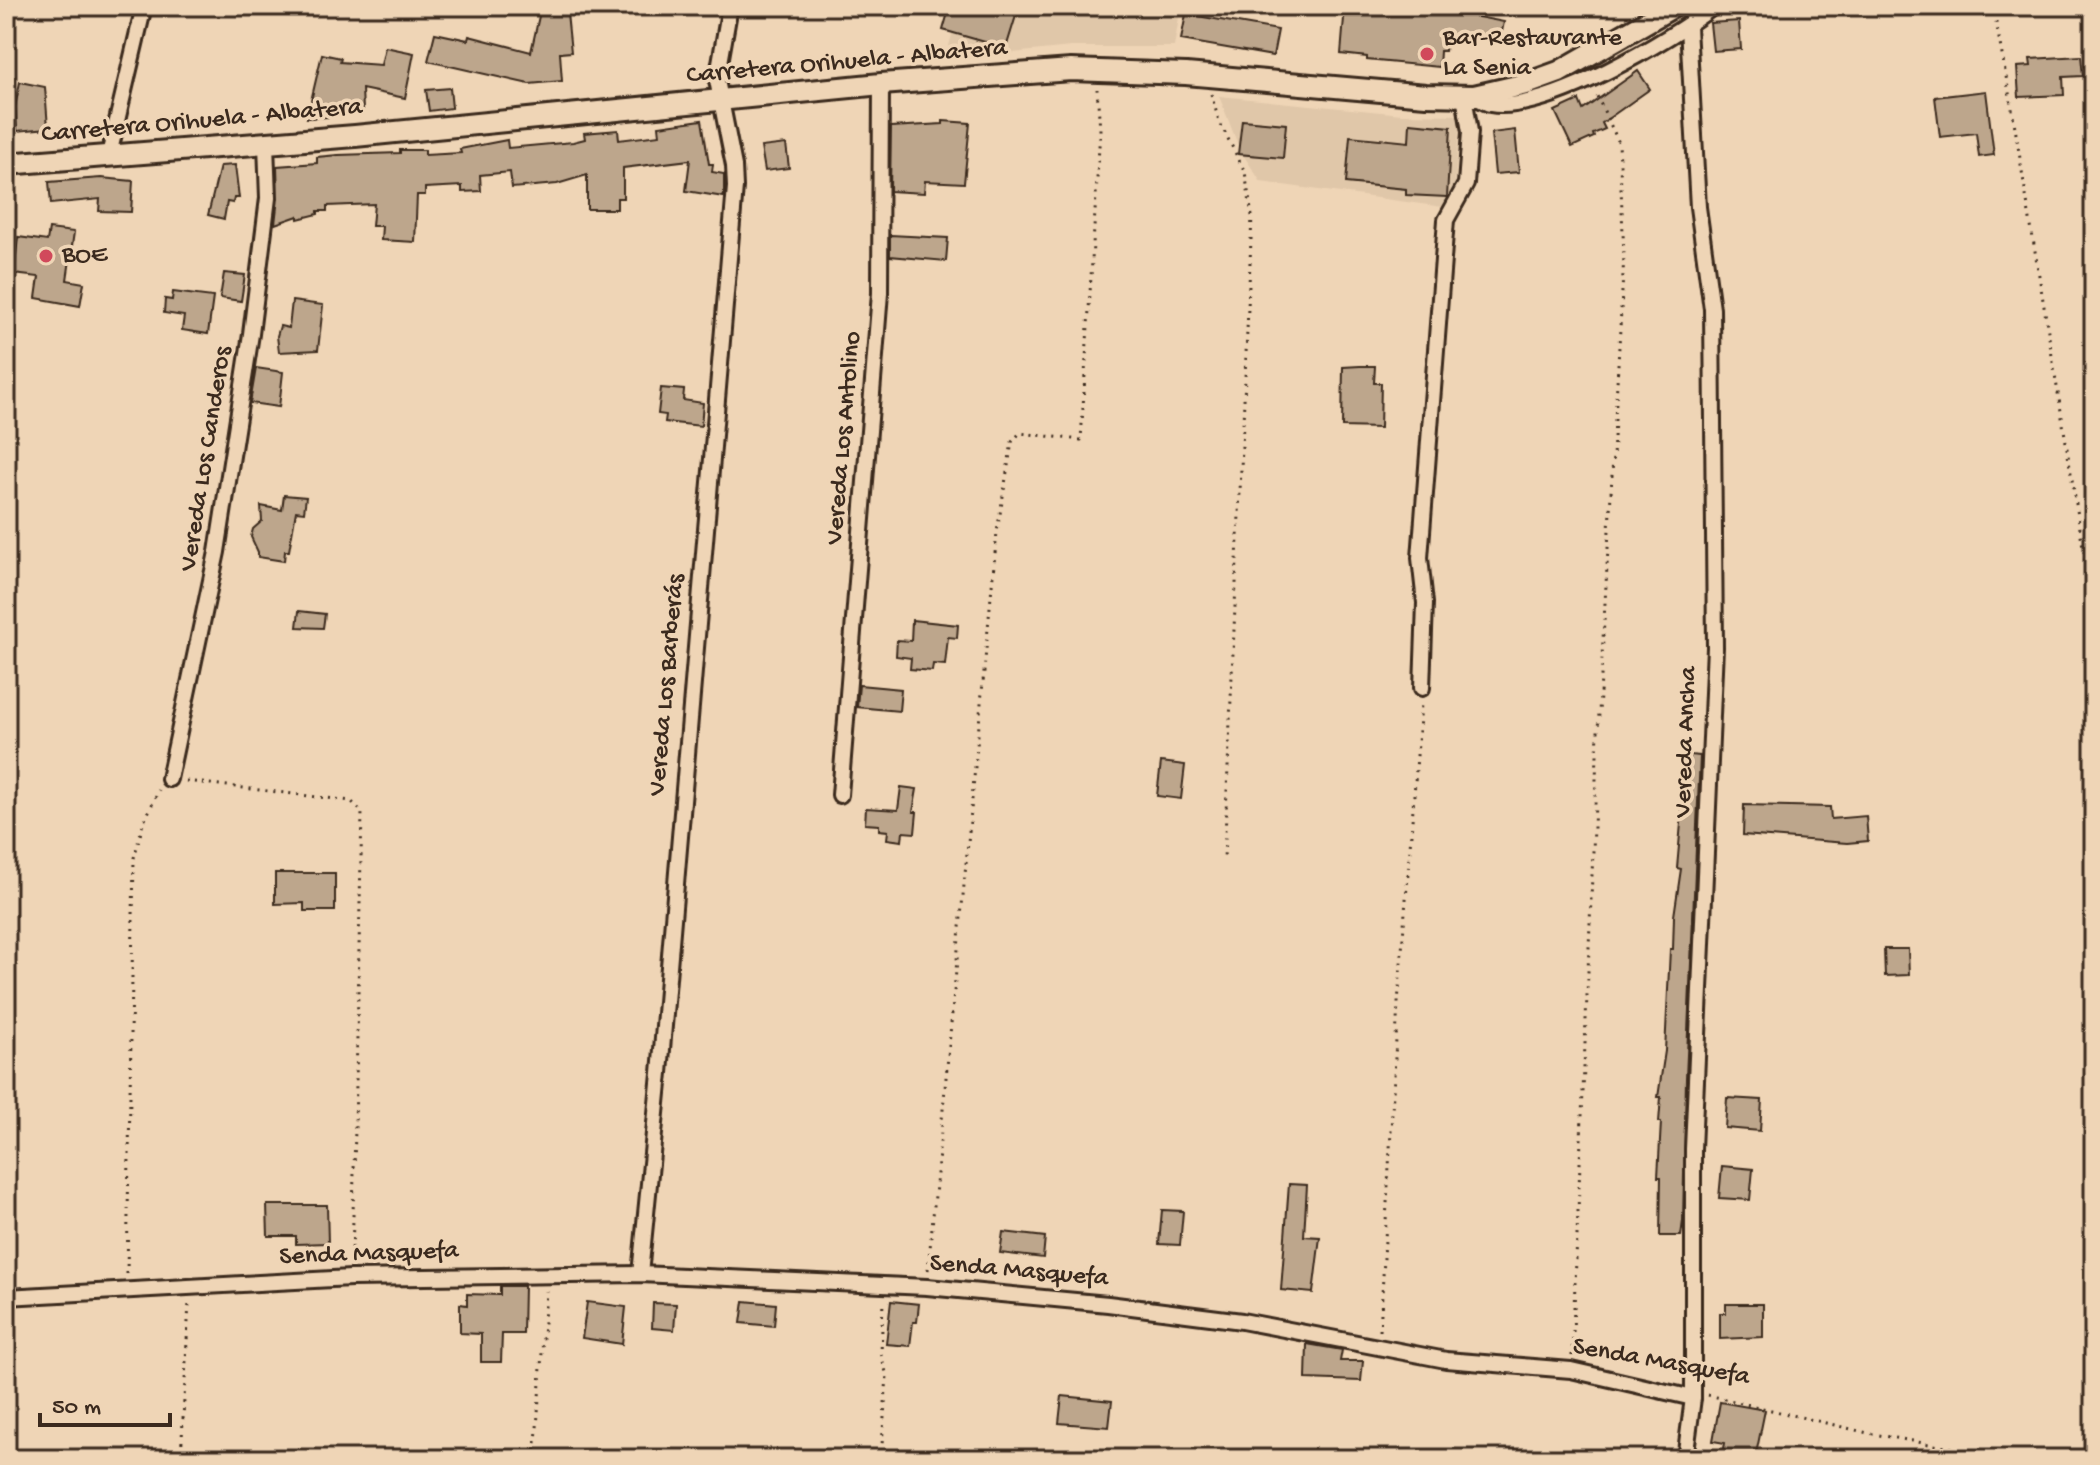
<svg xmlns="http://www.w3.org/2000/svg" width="2100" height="1465" font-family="'Gochi Hand',sans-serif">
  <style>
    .built { fill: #e0c7a9 }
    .building { fill: #bda68c; stroke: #3b2a1e; stroke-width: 2 }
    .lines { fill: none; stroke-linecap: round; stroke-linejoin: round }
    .street-casing { stroke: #3b2a1e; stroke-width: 20 }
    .secondary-casing { stroke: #3b2a1e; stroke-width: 26 }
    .path { stroke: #3b2a1e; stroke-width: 3; stroke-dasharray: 2 6; stroke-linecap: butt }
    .street { stroke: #efd5b6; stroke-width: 14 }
    .secondary { stroke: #efd5b6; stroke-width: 20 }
    .poi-dot { fill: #d1495b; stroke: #efd5b6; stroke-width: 3 }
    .labels { text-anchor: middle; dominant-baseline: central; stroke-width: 7; stroke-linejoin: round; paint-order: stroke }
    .poi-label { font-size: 26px; fill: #3b2a1e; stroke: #efd5b6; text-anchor: start }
    .street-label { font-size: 26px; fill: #3b2a1e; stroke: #efd5b6 }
  </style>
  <rect width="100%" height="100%" fill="#efd5b6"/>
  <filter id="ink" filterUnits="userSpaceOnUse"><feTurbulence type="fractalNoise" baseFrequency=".0125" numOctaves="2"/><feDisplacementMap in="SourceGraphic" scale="16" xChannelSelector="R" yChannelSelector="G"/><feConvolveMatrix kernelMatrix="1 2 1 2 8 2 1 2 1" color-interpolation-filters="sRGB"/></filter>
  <g filter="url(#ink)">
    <g class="built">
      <path d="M960,6H1181L1174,47H1071L945,60Z"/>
      <path d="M1219,96L1402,114L1460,115L1454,196L1443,207L1261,182L1240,150Z"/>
    </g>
    <g class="building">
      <path d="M950,6H1019L1006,48L943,30Z"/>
      <path d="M1345,6H1480L1478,17L1504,22L1501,36L1447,37L1445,51H1440L1439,67L1367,60V57L1341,54Z"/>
      <path d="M541,7L567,13L571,52L560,53L562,81L529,84L428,61L435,33L468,40L469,36L531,52Z"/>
      <path d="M1186,14L1278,30L1273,56L1181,40Z"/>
      <path d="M1739,21L1741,49L1713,51L1710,23Z"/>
      <path d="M385,47L414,53L405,98L362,89L363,110L329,113L328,117L307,118L322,54L341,58L340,62L381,65Z"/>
      <path d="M2081,56L2083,76L2063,77L2064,95L2019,97L2017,67L2031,66L2030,59Z"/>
      <path d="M1638,71L1650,89L1602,123L1605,129L1593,134L1594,137L1572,147L1555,111L1579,100L1583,110Z"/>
      <path d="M20,82L45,87L48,128L17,131L15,107Z"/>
      <path d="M450,88L452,108L429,111L426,90Z"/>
      <path d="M1986,91L1994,155L1979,157L1976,133L1940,137L1935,97Z"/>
      <path d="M702,120L709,164H713L712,172L724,174V197L686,191L690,160L623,168V198H617V209H587V175L557,184L512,188L510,172L480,175L481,191L462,192V186L425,188V195H417L415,242L381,240L382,226H372L374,204L327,206V211H318V214L298,219V216L275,224L278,198L277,166L317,163V157L338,155L400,153V150H425V155L461,153L460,149L507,140L508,148L573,142L585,139L584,133L618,130L619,140L660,135L659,126Z"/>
      <path d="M1242,120L1286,124L1283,158L1238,154Z"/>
      <path d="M943,121L970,123L964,183L925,181L924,193L890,191L891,127L943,124Z"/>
      <path d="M1410,123L1451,127L1447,197L1406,195V189L1346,183L1350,136L1409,142Z"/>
      <path d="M1515,130L1519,172L1495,174L1491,133Z"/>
      <path d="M786,144L789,168L765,171L761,147Z"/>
      <path d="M235,165L239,198H234L233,203L227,202L224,219L208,215L220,166Z"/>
      <path d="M101,178L133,181L131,212L99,211L100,199L51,204L49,182Z"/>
      <path d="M49,229L74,232L67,280L84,283L80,306L36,298L39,277L14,274L18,237L47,241Z"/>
      <path d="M890,235L948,238L946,261L890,256Z"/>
      <path d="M224,273L245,275L241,301L220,298Z"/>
      <path d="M173,292L213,297L208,334L182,330L184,316L164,313L165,299L172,300Z"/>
      <path d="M292,301L323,305L318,350L279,352L277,336L280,326L289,328Z"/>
      <path d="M1360,366H1375L1374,383H1381L1380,428L1342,427L1343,367Z"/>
      <path d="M256,368L283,372L279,407L250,403Z"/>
      <path d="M661,388L684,390L683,400L703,403L701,426L665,422L666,415L658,414Z"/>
      <path d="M284,495L306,497L304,512L296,511L289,551H285L284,561L258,557V552L251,537L253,529L262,521L261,506L282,510Z"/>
      <path d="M299,611L325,614L323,628L297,627Z"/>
      <path d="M912,620L958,625L957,638L948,637L945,665L933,664L932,671L910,669L911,658L896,656L897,640L911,641Z"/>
      <path d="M859,685L901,689L899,711L857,707Z"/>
      <path d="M1689,755L1700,756L1686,1078L1683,1221L1681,1236H1660L1661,1177H1658L1661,1122H1659L1661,1097H1658L1665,1051L1670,949H1673L1674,916L1681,869L1677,868L1683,801H1687Z"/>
      <path d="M1161,762L1185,765L1181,799L1157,796Z"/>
      <path d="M901,787L917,789L913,812H917L915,833L903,832L902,841L887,839L888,831L879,830V825L865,824L866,808L898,810Z"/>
      <path d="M1744,805L1830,807L1831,819L1866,816L1868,841L1847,843L1743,835Z"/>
      <path d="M275,873H335V911H304V903L275,904Z"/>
      <path d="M1884,949H1908L1909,975L1885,976Z"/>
      <path d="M1727,1098L1762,1100L1760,1131L1725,1128Z"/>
      <path d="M1722,1166L1753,1169L1750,1200L1719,1198Z"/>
      <path d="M1289,1184L1307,1185L1304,1236L1320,1237L1313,1293L1281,1290Z"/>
      <path d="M267,1205H327L328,1243L296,1244V1236H268Z"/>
      <path d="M1162,1210L1183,1211L1180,1245L1159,1244Z"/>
      <path d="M1003,1232L1045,1237L1043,1258L1000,1253Z"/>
      <path d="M500,1286H524L523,1334H502L501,1362H481V1334L460,1333V1304L467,1305V1294L500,1295Z"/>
      <path d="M744,1301L776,1304L774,1326L741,1323Z"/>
      <path d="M891,1301L919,1304L917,1322H913L910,1346L886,1344Z"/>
      <path d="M587,1302L626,1307L622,1344L582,1338Z"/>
      <path d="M653,1303L676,1304L674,1330L652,1328Z"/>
      <path d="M1726,1304H1763V1337L1720,1339V1313H1726Z"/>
      <path d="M1307,1344L1342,1350L1340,1361H1363L1361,1381L1306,1379Z"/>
      <path d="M1062,1396L1112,1401L1109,1427L1059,1423Z"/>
      <path d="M1720,1402L1765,1410L1755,1459L1723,1454L1725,1443L1713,1441Z"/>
    </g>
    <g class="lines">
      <g class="street-casing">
        <g id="street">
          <path d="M1474,96C1478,98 1485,103 1490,104C1544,115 1672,39 1714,6"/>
          <path d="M109,155L144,6"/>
          <path d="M1422,688L1425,603L1420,558L1446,220L1466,184L1470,132L1464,96"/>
          <path d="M169,779L217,552L251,334L268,198L266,144"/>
          <path d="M840,795L880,293L881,84"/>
          <path d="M640,1274L660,1073L735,187L734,166L717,80L730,6"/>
          <path d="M6,1297L351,1278L640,1274L927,1287L1108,1304L1242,1321L1446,1360L1571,1370L1693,1398"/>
          <path d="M1685,1459L1693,1398V1149L1715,647L1712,309L1698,207L1688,27"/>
        </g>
      </g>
      <g class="secondary-casing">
        <path id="secondary" d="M6,164L355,136L881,84L1071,70L1186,74L1426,95L1474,96L1526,84L1559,72L1674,6"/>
      </g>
      <g class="path">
        <path d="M1993,6L2012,109L2094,615"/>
        <path d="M1211,94L1219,121L1245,172L1252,216L1224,859"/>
        <path d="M186,781L351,801L362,812L352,1262"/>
        <path d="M928,1270L997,532L1012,442L1020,433L1081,440L1100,130L1097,89"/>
        <path d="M127,1274L134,858L143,824L159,790"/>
        <path d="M1380,1331L1398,1003L1421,704"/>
        <path d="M1572,1356L1598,731L1624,255L1619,143L1596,94"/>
        <path d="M1708,1395L1868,1433L2012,1459"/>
        <path d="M181,1459L189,1302"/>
        <path d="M535,1459L546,1291"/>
        <path d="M881,1459L887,1376L881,1354L883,1301"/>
      </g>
      <use href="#street" class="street"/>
      <use href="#secondary" class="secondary"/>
    </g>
  </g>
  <g class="poi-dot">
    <circle cx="1427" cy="54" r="8"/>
    <circle cx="46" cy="256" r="8"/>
  </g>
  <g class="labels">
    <g class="poi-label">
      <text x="1443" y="39">Bar-Restaurante<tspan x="1443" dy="30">La Senia</tspan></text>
      <text x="62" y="256">BOE</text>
    </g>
    <g class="street-label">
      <text transform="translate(847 63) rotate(-5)">Carretera Orihuela - Albatera</text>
      <text transform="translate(202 122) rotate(-5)">Carretera Orihuela - Albatera</text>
      <text transform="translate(845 438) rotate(-85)">Vereda Los Antolino</text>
      <text transform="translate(207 459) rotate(-81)">Vereda Los Canderos</text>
      <text transform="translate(668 685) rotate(-85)">Vereda Los Barberás</text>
      <text transform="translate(1687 742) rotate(-88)">Vereda Ancha</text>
      <text transform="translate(369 1255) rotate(-2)">Senda Masquefa</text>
      <text transform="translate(1019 1272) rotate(5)">Senda Masquefa</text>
      <text transform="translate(1661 1363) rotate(10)">Senda Masquefa</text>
    </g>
  </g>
  <rect width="2100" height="1465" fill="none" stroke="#efd5b6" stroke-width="32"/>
  <rect x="16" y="16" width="2068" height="1433" fill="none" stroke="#3b2a1e" stroke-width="3" filter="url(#ink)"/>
  <path d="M40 1413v12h130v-12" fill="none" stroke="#3b2a1e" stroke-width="4"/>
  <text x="52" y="1413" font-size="24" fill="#3b2a1e" stroke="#efd5b6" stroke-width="6" paint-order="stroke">50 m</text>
</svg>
